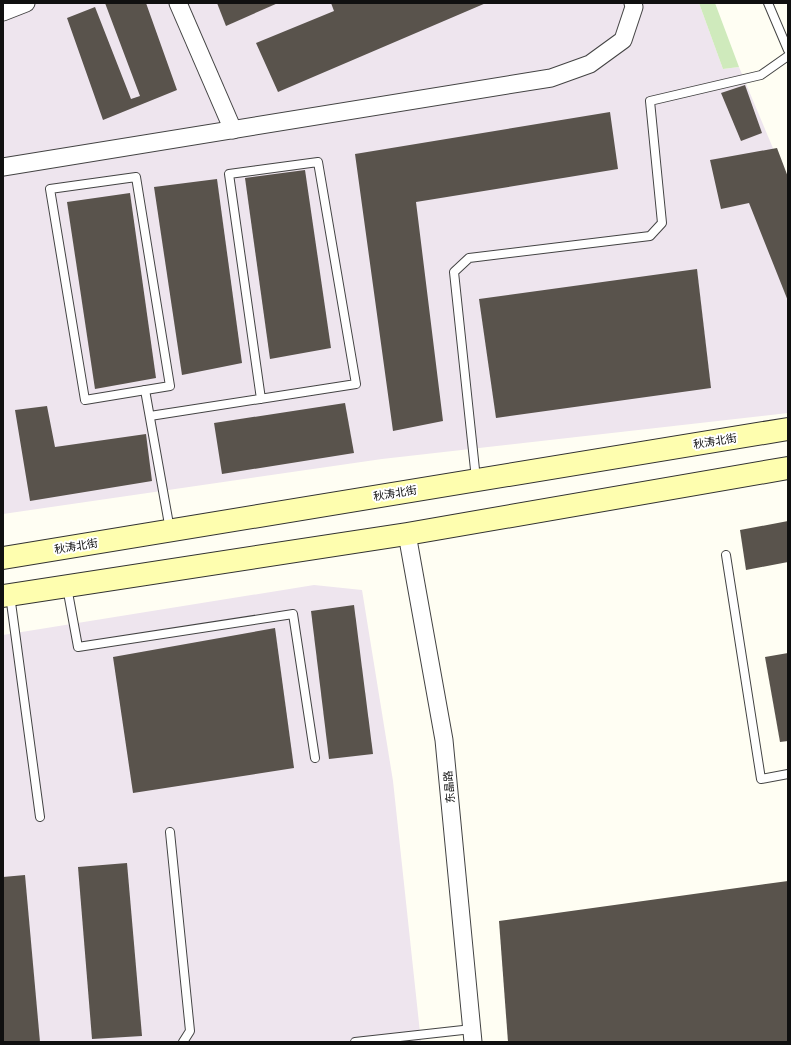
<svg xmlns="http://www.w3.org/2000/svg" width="791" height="1045" font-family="Lora,'Noto Sans SC',serif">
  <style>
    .industrial { fill: #eee5ee }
    .green { fill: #cfeabc }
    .building { fill: #59534c }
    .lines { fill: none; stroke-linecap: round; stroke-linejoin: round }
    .service-casing { stroke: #434343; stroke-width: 10 }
    .minor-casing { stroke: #434343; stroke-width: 19 }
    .secondary-casing { stroke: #323232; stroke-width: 24 }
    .service { stroke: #fff; stroke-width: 8 }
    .minor { stroke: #fff; stroke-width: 17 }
    .secondary { stroke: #fefeaf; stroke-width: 22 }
    .labels { text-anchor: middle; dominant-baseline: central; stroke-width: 4; stroke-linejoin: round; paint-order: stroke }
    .street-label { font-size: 11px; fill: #101010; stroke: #fff }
  </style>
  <rect width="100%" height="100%" fill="#fffef3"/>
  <g class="industrial">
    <path d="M3,3H699L723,69L739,67L788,184V413L382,459L3,514Z"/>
    <path d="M314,585L362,590L393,781L421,1042H3V635Z"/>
  </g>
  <path class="green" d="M699,3H715L739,67L723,69Z"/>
  <g class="building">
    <path d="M105,3H146L177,90L103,120L67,18L95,7L131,99L140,96Z"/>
    <path d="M217,3H278L226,26Z"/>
    <path d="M331,3H486L278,92L256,43L334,11Z"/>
    <path d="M745,85L762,133L741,141L721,93Z"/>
    <path d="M610,112L618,169L416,202L443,421L393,431L355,154Z"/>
    <path d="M777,148L788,177V301L749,203L721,209L710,160Z"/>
    <path d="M305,170L331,348L270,359L245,178Z"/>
    <path d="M217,179L242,363L182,375L154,187Z"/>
    <path d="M130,193L156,378L95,389L67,202Z"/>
    <path d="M697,269L711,388L496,418L479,299Z"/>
    <path d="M345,403L354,453L222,474L214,423Z"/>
    <path d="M47,406L55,447L146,434L152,481L30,501L15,410Z"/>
    <path d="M788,521V562L746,570L740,530Z"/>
    <path d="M354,605L373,754L329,759L311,611Z"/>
    <path d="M275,628L294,768L133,793L113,657Z"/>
    <path d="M788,653V741L780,742L765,657Z"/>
    <path d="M127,863L142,1036L92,1039L78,867Z"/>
    <path d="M25,875L40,1042H3V877Z"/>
    <path d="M788,881V1042H508L499,921Z"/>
  </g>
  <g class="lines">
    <g class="service-casing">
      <g id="service">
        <path d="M768,3L788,50"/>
        <path d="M136,177L170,386L85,400L50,189Z"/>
        <path d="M145,390L170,530"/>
        <path d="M150,416L356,384L318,162L229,174L261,399"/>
        <path d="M476,479L454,272L469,258L650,236L662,223L650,101L761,75L788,56"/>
        <path d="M726,555L761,779L788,774"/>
        <path d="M67,587L78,647L293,614L315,758"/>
        <path d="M10,595L40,817"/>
        <path d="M170,832L190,1031L183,1042"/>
        <path d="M355,1042L472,1029"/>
      </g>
    </g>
    <g class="minor-casing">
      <g id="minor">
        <path d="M178,3L233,130"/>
        <path d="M3,12L26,3"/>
        <path d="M3,167L551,78L590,64L623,40L634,7L633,3"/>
        <path d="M407,534L444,740L473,1042"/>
      </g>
    </g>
    <g class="secondary-casing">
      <g id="secondary">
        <path d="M3,558L788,429"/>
        <path d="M3,596L407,534L788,468"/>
      </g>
    </g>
    <use href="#service" class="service"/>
    <use href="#minor" class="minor"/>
    <use href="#secondary" class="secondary"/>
  </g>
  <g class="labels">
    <g class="street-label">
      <text transform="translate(715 441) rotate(-9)">秋涛北街</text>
      <text transform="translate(395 493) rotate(-9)">秋涛北街</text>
      <text transform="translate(76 546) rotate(-9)">秋涛北街</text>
      <text transform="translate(449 787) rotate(-95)">东晶路</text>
    </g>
  </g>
  <rect width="791" height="1045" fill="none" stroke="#101010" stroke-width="8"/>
</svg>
